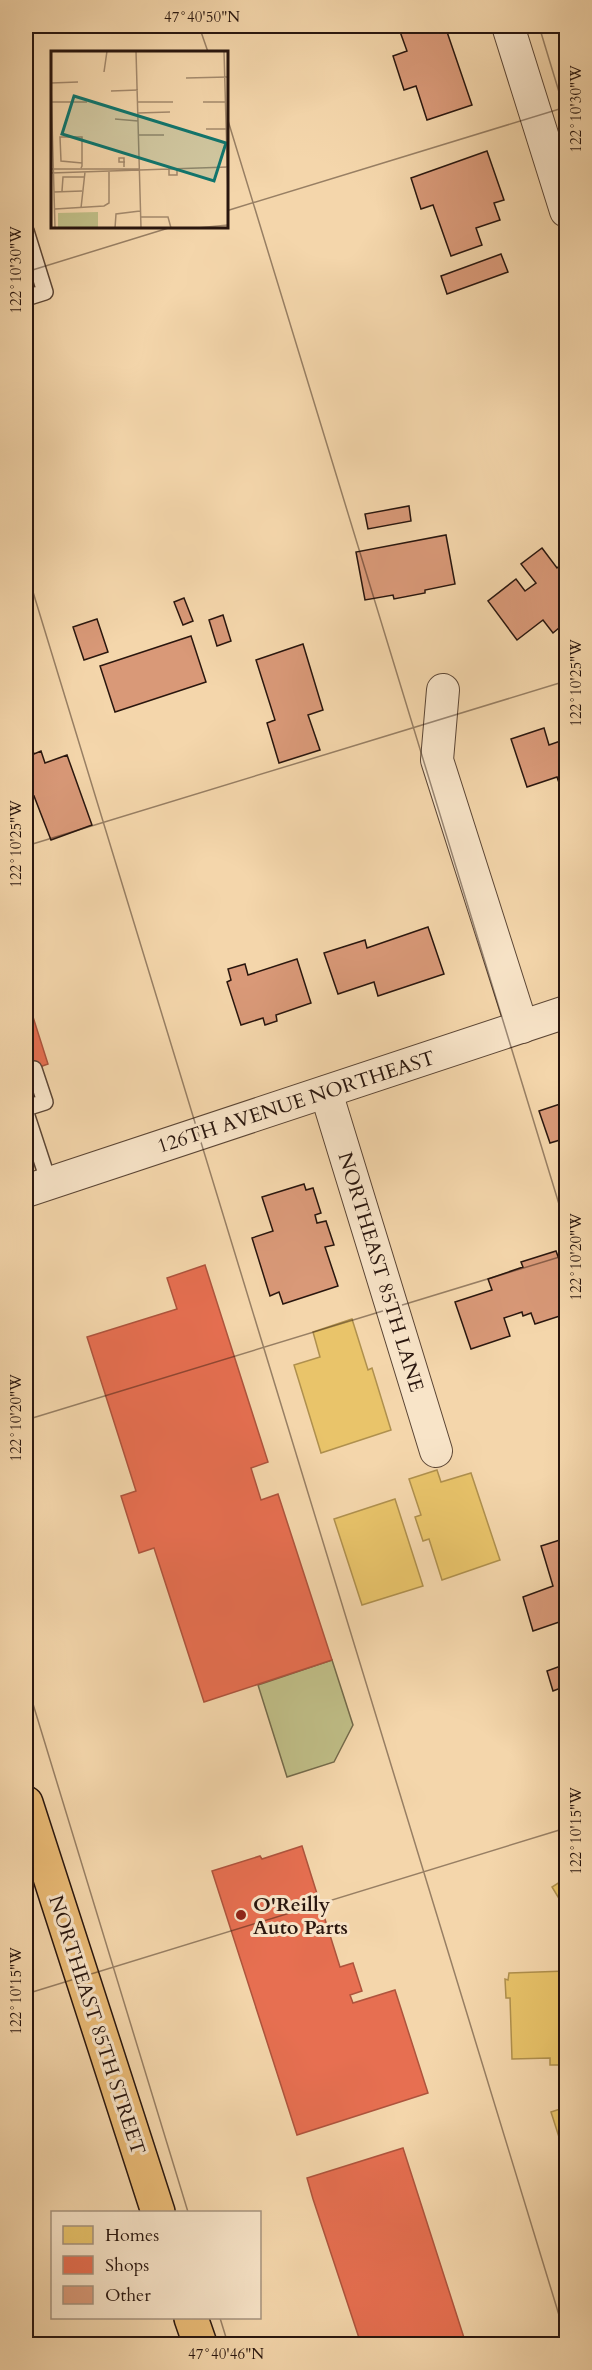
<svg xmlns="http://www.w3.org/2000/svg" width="592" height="2370" font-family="Cardo,serif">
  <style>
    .green { fill: #bfbd86; stroke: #746a4a; stroke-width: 1.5 }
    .homes { fill: #e9c46a; stroke: #af904e; stroke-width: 1.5 }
    .shops { fill: #e76f51; stroke: #ae543d; stroke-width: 1.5 }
    .building { fill: #d99978; stroke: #29160e; stroke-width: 1.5 }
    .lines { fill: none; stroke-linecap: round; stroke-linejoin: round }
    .service-casing { stroke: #5c4635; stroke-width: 18 }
    .minor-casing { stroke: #5c4635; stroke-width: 34 }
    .primary-casing { stroke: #29160e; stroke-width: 36 }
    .service { stroke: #f8e4c8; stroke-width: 15 }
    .minor { stroke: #f8e4c8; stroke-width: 32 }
    .primary { stroke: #eabb76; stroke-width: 33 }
    .ticks { fill: none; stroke: #29160e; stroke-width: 1.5; stroke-opacity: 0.45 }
    .poi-dot { fill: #8f2418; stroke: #f8e4c8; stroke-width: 2 }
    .labels { text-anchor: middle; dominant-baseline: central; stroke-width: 6; stroke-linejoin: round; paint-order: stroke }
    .street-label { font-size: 20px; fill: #29160e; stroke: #f8e4c8 }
    .poi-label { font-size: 20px; font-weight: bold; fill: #29160e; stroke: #f8e4c8; text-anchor: start }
    .inset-road { fill: none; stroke: #a3896c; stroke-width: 1.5 }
    .view { fill: #0f766e; fill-opacity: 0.15; stroke: #0f766e; stroke-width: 3 }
    .inset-edge { fill: none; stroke: #29160e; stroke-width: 3 }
    .neatline { fill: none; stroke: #29160e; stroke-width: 2 }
    .ticks-label { font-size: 15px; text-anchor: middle; fill: #29160e }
  </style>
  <rect width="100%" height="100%" fill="#f4d6ab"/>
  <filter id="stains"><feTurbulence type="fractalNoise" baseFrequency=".00333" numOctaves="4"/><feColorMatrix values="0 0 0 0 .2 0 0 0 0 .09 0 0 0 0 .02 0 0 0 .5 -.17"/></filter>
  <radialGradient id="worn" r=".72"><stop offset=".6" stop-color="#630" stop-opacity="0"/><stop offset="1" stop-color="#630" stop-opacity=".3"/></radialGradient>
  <path class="green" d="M332,1660L353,1725L334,1762L287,1777L258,1685Z"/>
  <g class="homes">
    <path d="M352,1319L368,1370L372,1368L391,1430L321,1453L294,1365L320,1357L313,1332Z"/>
    <path d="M437,1470L441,1482L471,1473L500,1560L442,1580L429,1539L423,1541L415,1517L421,1515L409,1479Z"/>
    <path d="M395,1499L423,1586L362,1605L334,1519Z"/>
    <path d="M566,1878V1910L552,1887Z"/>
    <path d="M566,1971V2065H550V2058L512,2059L510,1998H506L505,1979L508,1980L509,1973Z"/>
    <path d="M566,2107V2159L551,2112Z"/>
  </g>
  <g class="shops">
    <path d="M26,995L48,1064L26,1072Z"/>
    <path d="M205,1265L268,1462L251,1468L261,1500L278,1494L332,1660L204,1702L154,1548L139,1553L121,1496L136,1491L87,1337L177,1309L167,1278Z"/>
    <path d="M302,1846L340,1967L353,1963L362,1991L350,1995L353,2003L395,1990L428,2093L297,2135L212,1871L260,1856L262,1859Z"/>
    <path d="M403,2148L466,2344H361L313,2199L307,2178Z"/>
  </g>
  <g class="building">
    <path d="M398,26H445L472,105L427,120L416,86L404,90L393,56L407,51Z"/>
    <path d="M487,151L504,200L494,203L500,220L476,228L482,245L451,256L433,205L421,209L411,178Z"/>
    <path d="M501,254L508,272L447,294L441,276Z"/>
    <path d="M409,506L411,521L368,529L365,514Z"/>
    <path d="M446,535L455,584L425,590V593L394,599L393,595L365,600L356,552Z"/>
    <path d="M542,548L557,568L566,560V622L553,633L543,620L517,640L488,601L516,579L525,591L536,583L521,564Z"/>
    <path d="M184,598L193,621L183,625L174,602Z"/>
    <path d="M223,615L231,641L217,646L209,620Z"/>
    <path d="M97,619L108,652L84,660L73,627Z"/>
    <path d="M191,636L206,682L115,712L100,666Z"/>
    <path d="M303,644L323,710L308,715L320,750L279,763L267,723L275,720L256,660Z"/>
    <path d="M544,728L549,745L566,739V790L562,791L557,777L527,787L511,739Z"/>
    <path d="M32,748L34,754L41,751L45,763L67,755L92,825L51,840L34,796L26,799V750Z"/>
    <path d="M428,927L444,974L378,996L374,982L338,994L324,953L365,940L367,948Z"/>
    <path d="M297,959L311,1003L276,1015L277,1021L265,1025L263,1018L241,1025L227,982L231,980L228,969L245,964L248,975Z"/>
    <path d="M566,1102V1160L560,1140L550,1143L539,1111Z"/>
    <path d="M304,1184L306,1190L313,1188L321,1213L315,1215L317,1223L326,1221L334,1245L325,1247L338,1286L283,1304L279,1292L270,1296L252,1238L273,1231L262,1197Z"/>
    <path d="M556,1251L559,1259L566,1257V1273L564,1274L566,1281V1314L535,1324L531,1313L523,1316L522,1312L504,1318L510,1336L471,1349L455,1302L492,1290L488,1279L523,1267L521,1262Z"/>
    <path d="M566,1538V1625L565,1620L533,1631L523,1597L553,1586L541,1546Z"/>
    <path d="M566,1664V1686L553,1691L547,1671Z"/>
  </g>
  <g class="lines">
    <g class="service-casing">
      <g id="service">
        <path d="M26,231L45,292L26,298"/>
        <path d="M26,1108L45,1102L34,1069"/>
        <path d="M26,1113L49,1183"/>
      </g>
    </g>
    <g class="minor-casing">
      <g id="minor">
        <path d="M508,26L566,211"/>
        <path d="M443,690L437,760L522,1027"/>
        <path d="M326,1092L436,1451"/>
        <path d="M26,1191L566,1012"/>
      </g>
    </g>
    <g class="primary-casing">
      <g id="primary">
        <path d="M26,1803L158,2212"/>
        <path d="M191,2318L200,2344"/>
      </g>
    </g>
    <use href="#service" class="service"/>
    <use href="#minor" class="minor"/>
    <use href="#primary" class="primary"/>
  </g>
  <path class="ticks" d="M199,26L208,52M539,26L566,115M226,114L566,1227M226,211L566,107M26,272L175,226M26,569L566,2338M26,846L566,681M26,1420L566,1255M26,1681L188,2212M26,1994L566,1828M220,2318L228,2344"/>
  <circle class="poi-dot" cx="241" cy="1915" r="6"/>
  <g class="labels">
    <g class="street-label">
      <text transform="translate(296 1102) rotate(-18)">126TH AVENUE NORTHEAST</text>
      <text transform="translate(381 1272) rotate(73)">NORTHEAST 85TH LANE</text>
      <text transform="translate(97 2025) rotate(72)">NORTHEAST 85TH STREET</text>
    </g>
    <g class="poi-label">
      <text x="253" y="1904">O'Reilly<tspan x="253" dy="23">Auto Parts</tspan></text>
    </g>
  </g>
  <g transform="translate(51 51)">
    <rect width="177" height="177" fill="#f4d6ab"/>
    <path d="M47,161V177H7V162Z" fill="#bfbd86"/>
    <path class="inset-road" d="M85,0L90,177M173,0L177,143M53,21L56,0M135,27L177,26M0,32L27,31M0,34L4,177M60,40L87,39M0,51H36M87,51H122M152,51H174M87,62L119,61M64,68L87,70M155,78H177M88,84H113M73,116V107H68V111H74M30,117L31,115V86H9L10,110L31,112M118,117V124H126V118M1,118H88M0,122L177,116M11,140L12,126H34M3,141L31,140M30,157L34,121M4,158L53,155L58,152V120M89,166H117L120,177M64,177L65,163L89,160M146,177L177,174"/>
    <path class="view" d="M23,45L175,92L163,130L11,83Z"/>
    <rect width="177" height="177" class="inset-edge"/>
  </g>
  <rect width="592" height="2370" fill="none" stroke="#f4d6ab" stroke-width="66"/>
  <rect x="51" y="2211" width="210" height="108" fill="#f8e4c8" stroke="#a5927e" stroke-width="1.5"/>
  <rect x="63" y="2226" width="30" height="18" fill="#e9c46a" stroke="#a5927e" stroke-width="1.5"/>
  <text x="105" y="2241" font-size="18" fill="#29160e">Homes</text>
  <rect x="63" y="2256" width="30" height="18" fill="#e76f51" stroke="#a5927e" stroke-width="1.5"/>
  <text x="105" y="2271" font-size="18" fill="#29160e">Shops</text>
  <rect x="63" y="2286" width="30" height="18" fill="#d99978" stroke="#a5927e" stroke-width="1.5"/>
  <text x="105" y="2301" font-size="18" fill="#29160e">Other</text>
  <rect x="33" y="33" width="526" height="2304" class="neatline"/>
  <g class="ticks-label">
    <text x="202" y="22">47°40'50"N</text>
    <text transform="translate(576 109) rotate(-90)" y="5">122°10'30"W</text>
    <text transform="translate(16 270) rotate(-90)" y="5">122°10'30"W</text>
    <text transform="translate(576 683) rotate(-90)" y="5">122°10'25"W</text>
    <text transform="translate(16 844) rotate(-90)" y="5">122°10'25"W</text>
    <text transform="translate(576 1257) rotate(-90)" y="5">122°10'20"W</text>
    <text transform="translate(16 1418) rotate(-90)" y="5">122°10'20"W</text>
    <text transform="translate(576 1831) rotate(-90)" y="5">122°10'15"W</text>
    <text transform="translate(16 1991) rotate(-90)" y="5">122°10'15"W</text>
    <text x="226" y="2359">47°40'46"N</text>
  </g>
  <rect width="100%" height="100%" filter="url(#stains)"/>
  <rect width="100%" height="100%" fill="url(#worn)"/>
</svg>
